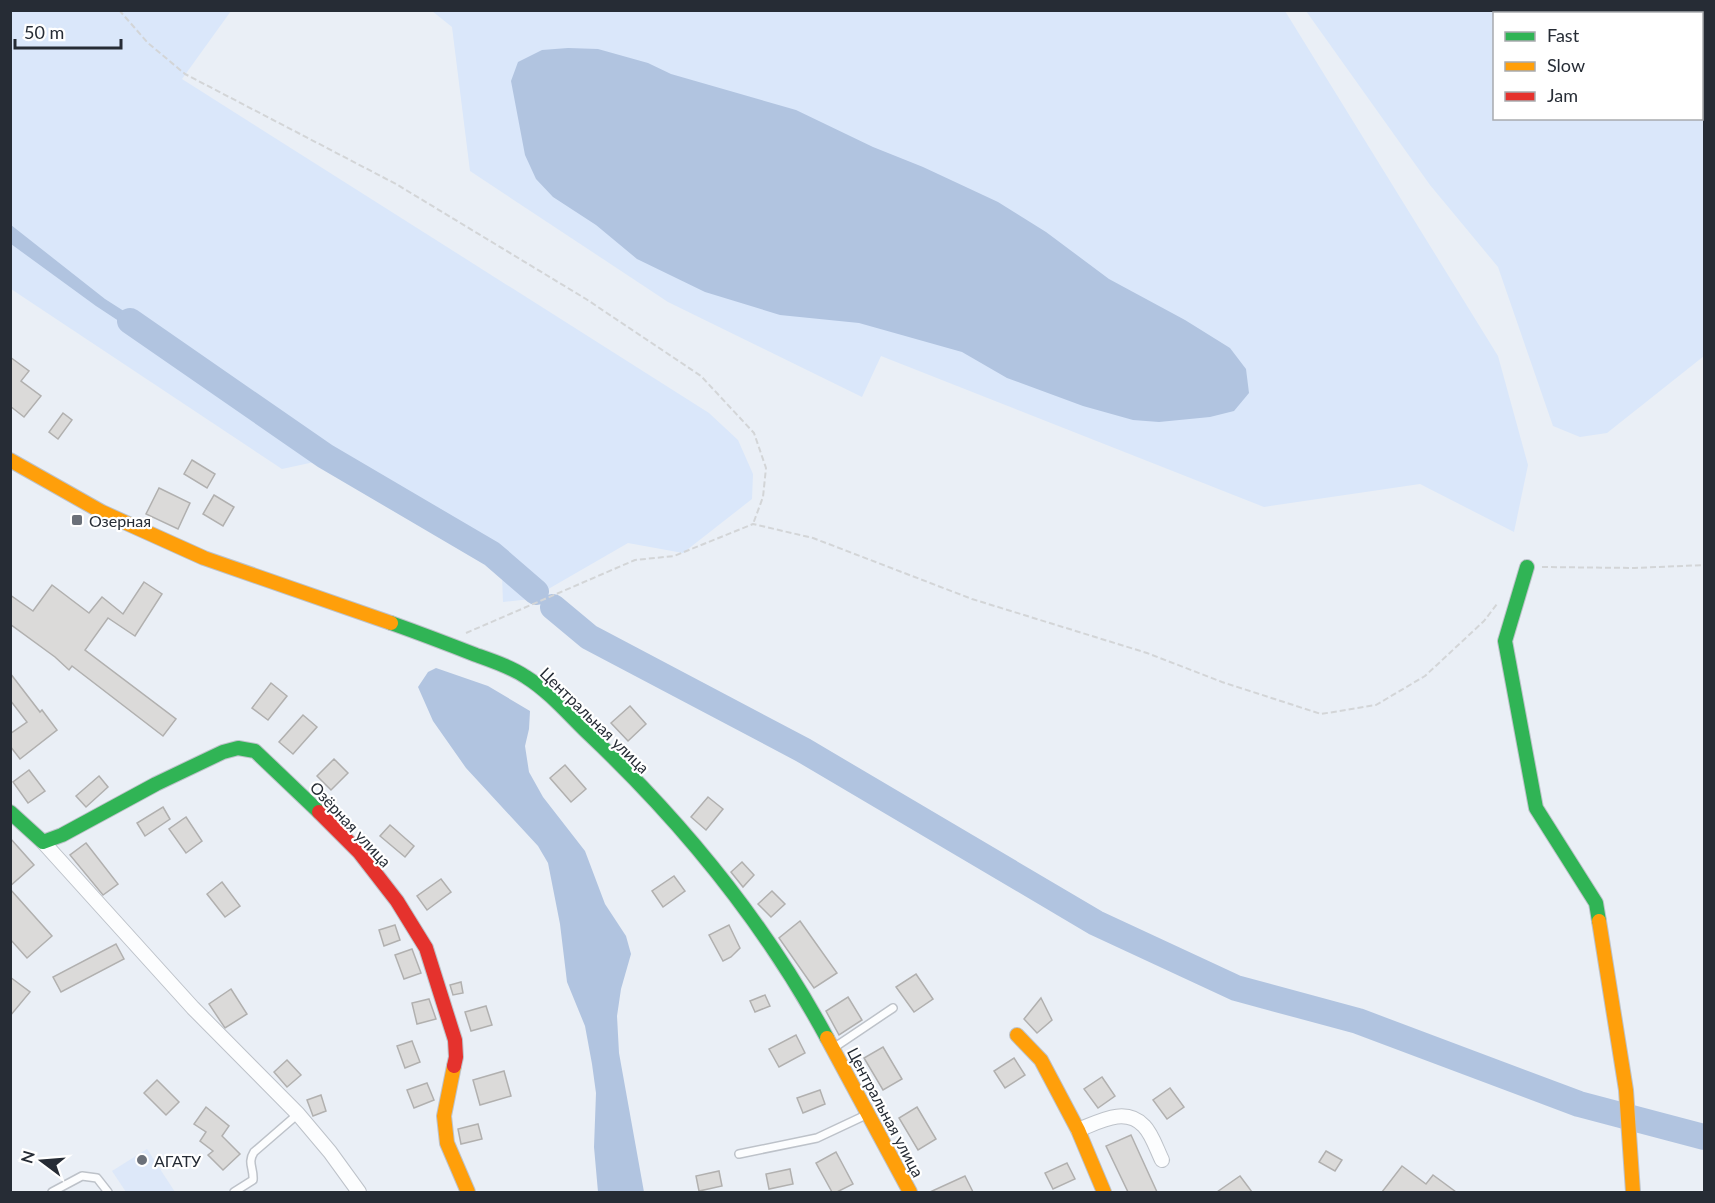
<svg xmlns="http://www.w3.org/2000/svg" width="1715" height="1203" font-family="Lato,sans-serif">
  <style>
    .built { fill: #dde8f9 }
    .green { fill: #dae7fa; fill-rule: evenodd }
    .water { fill: #b1c4e0 }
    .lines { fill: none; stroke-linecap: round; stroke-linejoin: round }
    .river { stroke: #b1c4e0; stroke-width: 26 }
    .building { fill: #dbdad9; stroke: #b1b0af; stroke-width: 1.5 }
    .lane-casing { stroke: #bdc2c9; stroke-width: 10 }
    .street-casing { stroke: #bdc2c9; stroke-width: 16 }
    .fast-casing { stroke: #bdc2c9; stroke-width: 16 }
    .slow-casing { stroke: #bdc2c9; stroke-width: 16 }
    .jam-casing { stroke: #bdc2c9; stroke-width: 16 }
    .path { stroke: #d3d5d7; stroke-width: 2; stroke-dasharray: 6 3; stroke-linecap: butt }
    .lane { stroke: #fcfdfe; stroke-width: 7 }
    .street { stroke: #fcfdfe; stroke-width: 14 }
    .fast { stroke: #30b455; stroke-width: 14 }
    .slow { stroke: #ff9f0a; stroke-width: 14 }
    .jam { stroke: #e5322d; stroke-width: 14 }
    .poi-dot { fill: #6b7079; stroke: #fff; stroke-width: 2 }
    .labels { text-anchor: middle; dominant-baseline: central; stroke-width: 4.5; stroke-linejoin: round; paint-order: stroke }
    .poi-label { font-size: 16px; fill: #262c35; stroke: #fff; text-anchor: start }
    .street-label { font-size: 16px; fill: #262c35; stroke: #fff }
  </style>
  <rect width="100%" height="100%" fill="#eaeff6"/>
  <path class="built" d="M147,1149L175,1192H126L112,1171Z"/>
  <g class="green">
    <path d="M10,11H231L182,79L709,413L738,440L753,474L752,499L683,553L628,543L531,599L503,602L501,550L443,512L328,459L282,469L11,289Z"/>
    <path d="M432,11H1285L1498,356L1528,465L1514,532L1420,484L1264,507L881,356L862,397L668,302L470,171L452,27Z"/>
    <path d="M1306,11H1704V356L1607,433L1580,437L1553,426L1498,267L1430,185ZM1494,14H1702V118H1494Z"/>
  </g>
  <g class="water">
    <path d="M568,48L598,49L648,63L671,74L796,110L873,147L923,167L998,202L1046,232L1109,279L1185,320L1230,348L1246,369L1249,393L1234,411L1210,417L1159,422L1133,420L1083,406L1007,378L962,352L859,323L780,315L705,292L637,259L596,225L553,197L536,179L525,155L511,81L518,62L542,50Z"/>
    <path d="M11,225L105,299L152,329L160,342L143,337L96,306L11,244Z"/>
    <path d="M436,668L488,686L530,711L529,729L525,746L529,772L543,797L585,851L605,904L626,936L631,954L621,989L617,1016L619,1053L644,1192H598L594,1147L596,1093L592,1064L585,1026L567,982L560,924L548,863L538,846L466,768L433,721L418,687L428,672Z"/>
  </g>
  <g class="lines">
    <g class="river">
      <path d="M130,321L325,456L492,554L536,592"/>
      <path d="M553,607L589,637L803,750L1096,923L1236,988L1358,1021L1579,1104L1704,1137"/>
    </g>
  </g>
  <g class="building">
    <path d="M10,357L29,371L21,381L41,396L24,417L10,406Z"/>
    <path d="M63,413L72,420L58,439L49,432Z"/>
    <path d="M192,460L215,474L207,488L184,474Z"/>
    <path d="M159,488L190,503L178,529L146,514Z"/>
    <path d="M214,495L234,507L223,526L203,514Z"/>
    <path d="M144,582L162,594L135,636L108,618L85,650L176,719L163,736L72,666L69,670L55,657L10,624V595L33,611L52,585L89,613L102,597L123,614Z"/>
    <path d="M10,673L40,712L42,710L57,730L20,759L10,746V734L27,722L10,700Z"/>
    <path d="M271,683L287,696L268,720L252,708Z"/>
    <path d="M630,706L646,724L628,741L611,723Z"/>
    <path d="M303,715L317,727L293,754L279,742Z"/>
    <path d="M334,759L348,773L331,790L317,776Z"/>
    <path d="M565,765L586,789L571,802L550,778Z"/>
    <path d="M29,770L45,791L28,803L13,782Z"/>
    <path d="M99,776L108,787L86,807L76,796Z"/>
    <path d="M708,797L723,809L706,830L691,817Z"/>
    <path d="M163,807L170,819L145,836L137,823Z"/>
    <path d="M186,817L202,841L186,853L169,829Z"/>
    <path d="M390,825L414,846L405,857L380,836Z"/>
    <path d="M10,838L34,865L10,886Z"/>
    <path d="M86,843L118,884L103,895L70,855Z"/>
    <path d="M742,862L754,875L743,887L731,872Z"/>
    <path d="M674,876L685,891L663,907L652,891Z"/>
    <path d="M441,879L451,892L427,910L417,896Z"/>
    <path d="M222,882L240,906L225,917L207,894Z"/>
    <path d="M10,889L52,936L27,958L10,939Z"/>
    <path d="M772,891L785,904L771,917L758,904Z"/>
    <path d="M800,921L837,973L814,988L779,938Z"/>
    <path d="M395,925L400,940L384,946L379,930Z"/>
    <path d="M729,925L740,948L731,957L723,961L709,935Z"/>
    <path d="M116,944L124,959L61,992L53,977Z"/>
    <path d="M412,949L421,973L404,979L395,955Z"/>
    <path d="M916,974L933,999L914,1012L896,987Z"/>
    <path d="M10,977L30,992L10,1016Z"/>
    <path d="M461,982L463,993L453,995L450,985Z"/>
    <path d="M231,989L247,1014L225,1028L209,1004Z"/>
    <path d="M765,995L770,1006L755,1012L750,1001Z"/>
    <path d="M848,997L862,1020L839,1035L826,1011Z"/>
    <path d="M1041,998L1052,1020L1037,1033L1024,1019Z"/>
    <path d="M429,999L436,1019L417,1024L412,1003Z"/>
    <path d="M486,1006L492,1025L471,1031L465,1012Z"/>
    <path d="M796,1035L805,1053L779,1067L769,1049Z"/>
    <path d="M412,1041L420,1062L405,1068L397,1046Z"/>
    <path d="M883,1047L902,1079L883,1090L864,1058Z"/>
    <path d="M1014,1058L1025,1075L1005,1088L994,1071Z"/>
    <path d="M287,1060L301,1075L287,1087L274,1072Z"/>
    <path d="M504,1071L511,1096L480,1105L473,1080Z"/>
    <path d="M1102,1077L1115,1096L1098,1108L1084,1089Z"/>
    <path d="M157,1080L179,1102L166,1115L144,1093Z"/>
    <path d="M427,1083L434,1100L414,1108L407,1090Z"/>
    <path d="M1170,1088L1184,1107L1167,1119L1153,1100Z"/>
    <path d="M820,1090L825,1104L803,1113L797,1098Z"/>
    <path d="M321,1095L326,1111L313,1116L307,1100Z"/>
    <path d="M206,1107L229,1126L222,1136L240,1154L223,1170L208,1155L213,1151L200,1141L206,1132L194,1124Z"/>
    <path d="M917,1107L936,1139L918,1150L899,1118Z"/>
    <path d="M478,1124L482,1139L461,1144L458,1129Z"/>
    <path d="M1131,1135L1157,1192H1128L1106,1146Z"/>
    <path d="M1326,1151L1342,1160L1335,1171L1319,1162Z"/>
    <path d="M836,1152L853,1184L837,1192H832L816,1163Z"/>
    <path d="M1067,1163L1075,1179L1053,1189L1045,1173Z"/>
    <path d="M1402,1166L1426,1184L1433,1175L1456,1192H1382Z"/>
    <path d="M790,1169L793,1184L769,1189L766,1174Z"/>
    <path d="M719,1171L722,1186L699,1191L696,1176Z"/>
    <path d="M965,1176L973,1192H930Z"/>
    <path d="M1240,1176L1252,1192H1217Z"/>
  </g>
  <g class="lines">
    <g class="lane-casing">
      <g id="lane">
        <path d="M835,1047L893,1008"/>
        <path d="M739,1154L817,1138L866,1115"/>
        <path d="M52,1192L82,1176L97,1178L108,1192"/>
        <path d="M234,1192L253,1180C254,1168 247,1163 254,1152L298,1114"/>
      </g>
    </g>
    <g class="street-casing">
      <g id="street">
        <path d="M43,842L193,1008L298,1114L330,1152L359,1192"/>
        <path d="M1078,1130C1099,1122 1125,1106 1144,1126C1152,1134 1157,1150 1162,1160"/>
      </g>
    </g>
    <g class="fast-casing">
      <g id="fast">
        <path d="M1527,567L1505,641L1536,808L1596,903L1599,921"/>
        <path d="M391,623C419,633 448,644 476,655C493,661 511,667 526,677C550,692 570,716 590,735C683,823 766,925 827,1038"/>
        <path d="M10,812L43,842L62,835L156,784L223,752L238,748L255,751L319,812"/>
      </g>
    </g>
    <g class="slow-casing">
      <g id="slow">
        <path d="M10,460L102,512L204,558L391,623"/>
        <path d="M1599,921L1626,1090L1633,1192"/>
        <path d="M1017,1035L1041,1060L1078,1130L1104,1192"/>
        <path d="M827,1038L910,1192"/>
        <path d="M454,1066L444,1116L447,1143L468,1192"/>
      </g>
    </g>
    <g class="jam-casing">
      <path id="jam" d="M319,812L359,852L397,901L426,948L455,1040L456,1057L454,1066"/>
    </g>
    <g class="path">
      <path d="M119,10L148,43L185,74L396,184L586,299L701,376L754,433L766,468L763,497L753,524"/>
      <path d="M1542,567L1635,568L1704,565"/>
      <path d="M466,633L635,560L674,556L753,524L813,538L972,599L1147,653L1222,682L1321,714L1376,705L1425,676L1484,621L1497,604"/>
    </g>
    <use href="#lane" class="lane"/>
    <use href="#street" class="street"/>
    <use href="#fast" class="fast"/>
    <use href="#slow" class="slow"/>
    <use href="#jam" class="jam"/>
  </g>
  <g class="poi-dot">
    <rect x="71" y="514" width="12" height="12" rx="3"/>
    <circle cx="142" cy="1160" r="6"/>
  </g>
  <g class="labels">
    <g class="poi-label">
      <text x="89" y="520">Озерная</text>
      <text x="154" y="1160">АГАТУ</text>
    </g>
    <g class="street-label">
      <text transform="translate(595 720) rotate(44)">Центральная улица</text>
      <text transform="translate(351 824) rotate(47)">Озёрная улица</text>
      <text transform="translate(886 1112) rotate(62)">Центральная улица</text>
    </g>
  </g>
  <rect width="1715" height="1203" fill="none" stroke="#262c35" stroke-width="24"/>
  <rect x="1493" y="12" width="210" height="108" fill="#ffffff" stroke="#a8abae" stroke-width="1.5"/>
  <rect x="1505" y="32" width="30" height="9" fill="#30b455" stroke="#a8abae" stroke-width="1.5"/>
  <text x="1547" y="42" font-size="18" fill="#262c35">Fast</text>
  <rect x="1505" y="62" width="30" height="9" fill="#ff9f0a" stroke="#a8abae" stroke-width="1.5"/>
  <text x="1547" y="72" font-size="18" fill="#262c35">Slow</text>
  <rect x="1505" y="92" width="30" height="9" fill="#e5322d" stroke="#a8abae" stroke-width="1.5"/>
  <text x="1547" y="102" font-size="18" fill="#262c35">Jam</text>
  <g transform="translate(42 1161) rotate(286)" stroke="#ffffff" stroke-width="4.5" paint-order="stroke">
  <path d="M0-4.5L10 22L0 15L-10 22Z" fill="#262c35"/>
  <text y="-9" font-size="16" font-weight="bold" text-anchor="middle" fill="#262c35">N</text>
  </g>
  <path d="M15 39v9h106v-9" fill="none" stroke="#262c35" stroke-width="3"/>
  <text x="24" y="39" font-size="18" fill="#262c35" stroke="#ffffff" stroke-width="4.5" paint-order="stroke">50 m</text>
</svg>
